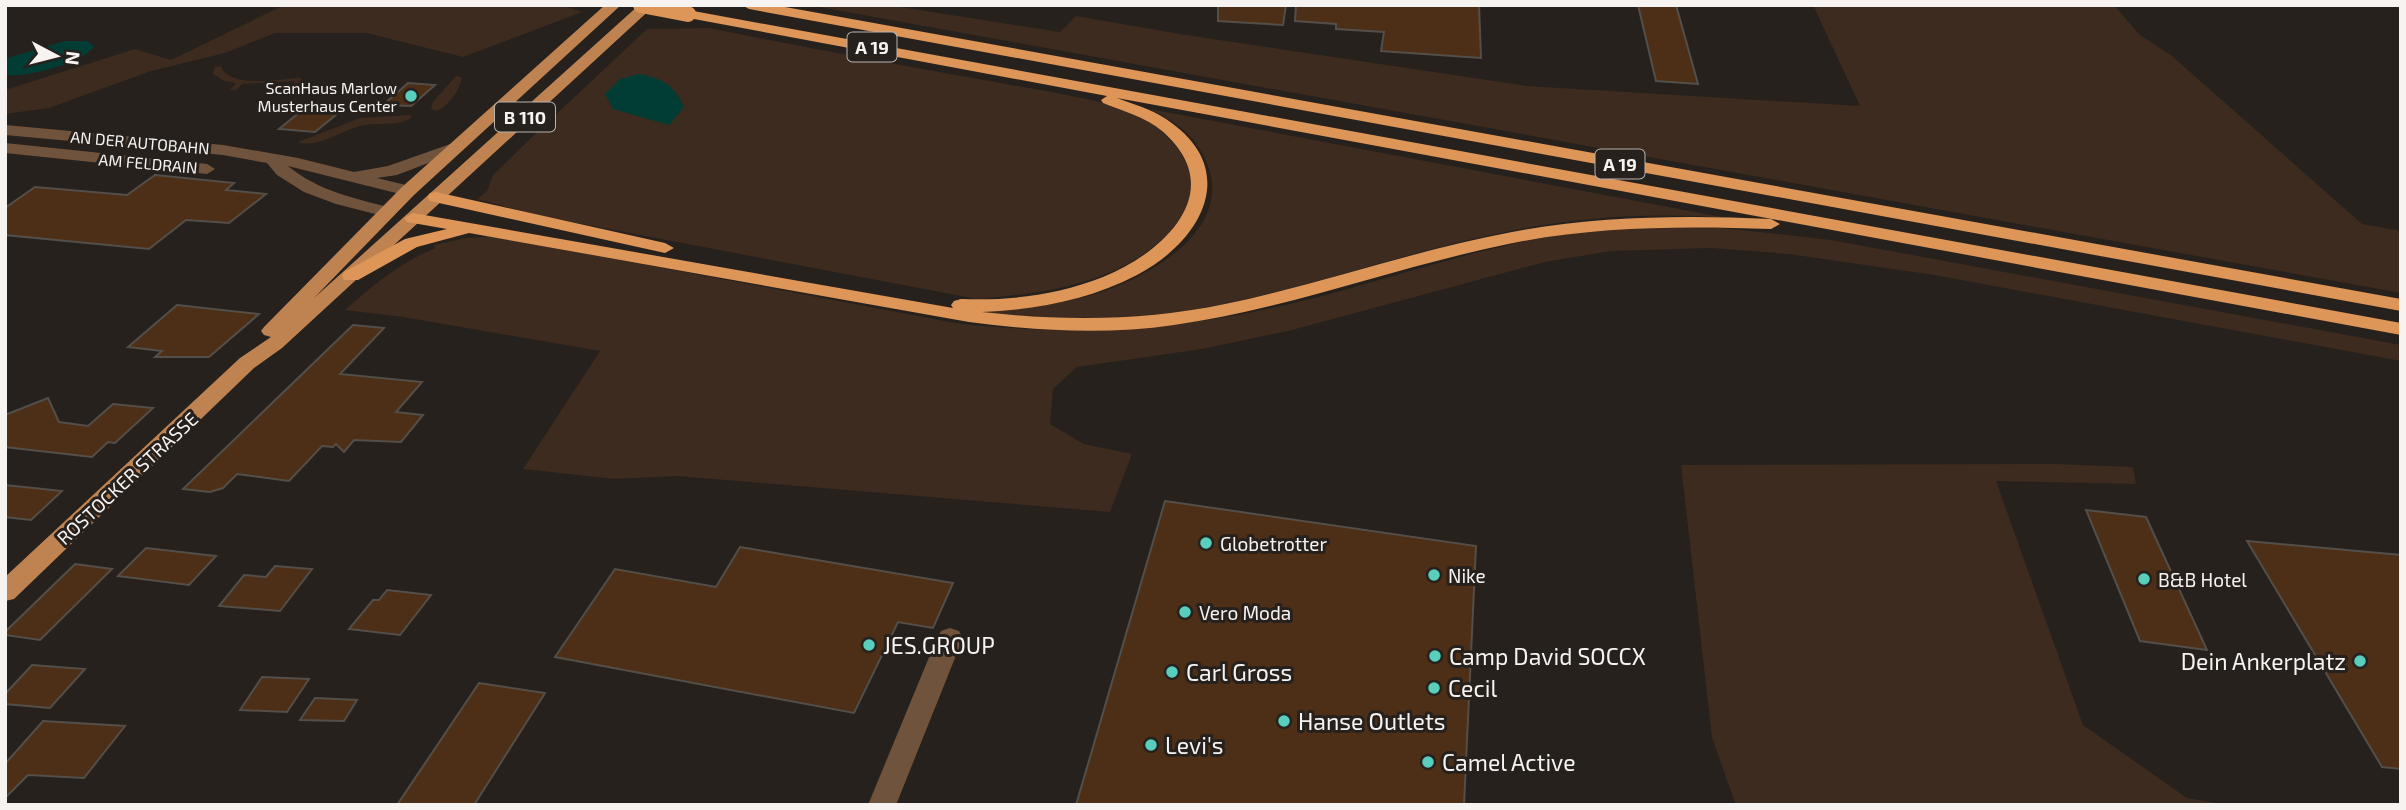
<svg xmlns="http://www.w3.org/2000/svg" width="2406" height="810" font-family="'Exo 2',sans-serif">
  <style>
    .green { fill: #3c2b1e }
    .water { fill: #023d35 }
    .building { fill: #4c2f16; stroke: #544e49; stroke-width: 2 }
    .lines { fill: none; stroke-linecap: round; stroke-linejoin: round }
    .minor { fill: #70533c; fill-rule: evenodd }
    .major { fill: #bf8351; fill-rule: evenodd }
    .highway { fill: #de9558; fill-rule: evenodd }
    .highway-bridge { stroke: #de9558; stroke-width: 16 }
    .poi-dot { fill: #5acebc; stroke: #26211d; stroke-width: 2.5 }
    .labels { text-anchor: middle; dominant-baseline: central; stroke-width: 6; stroke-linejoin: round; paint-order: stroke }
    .far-poi-label { font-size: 16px; fill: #f7f3f0; stroke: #26211d; text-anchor: end }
    .far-street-label { font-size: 16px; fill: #f7f3f0; stroke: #26211d }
    .shield { fill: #26211d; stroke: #b8b4b1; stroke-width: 2 }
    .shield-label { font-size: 18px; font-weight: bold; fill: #f7f3f0 }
    .street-label { font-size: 19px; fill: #f7f3f0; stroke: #26211d }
    .poi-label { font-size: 19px; fill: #f7f3f0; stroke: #26211d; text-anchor: start }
    .near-poi-label { font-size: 23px; fill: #f7f3f0; stroke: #26211d; text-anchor: start }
  </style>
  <rect width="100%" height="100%" fill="#26211d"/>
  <g class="green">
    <path d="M284,5H560L582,12L463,57L366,33H275L225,53L151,71L49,108L5,114V90L135,49L171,60Z"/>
    <path d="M808,5H888L1060,32L1076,16L1186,35L1527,86L1860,106L1813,5H2114L2140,35L2172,56L2362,224L2401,231V293Z"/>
    <path d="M709,28C804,47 899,65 995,82C1035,90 1109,99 1143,118C1186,143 1211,190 1171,231C1120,284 1047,293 977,299L535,215L477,199L487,191L493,175L533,136L647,29Z"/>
    <path d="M221,66C229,89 278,79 299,78L302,79L298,85H302L290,88L295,81L242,84L236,90H230L236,83L224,81L213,74L215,67Z"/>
    <path d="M456,76L462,77C459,92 450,104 437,111L431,109L433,102Z"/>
    <path d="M1150,109L1727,218C1651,212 1576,217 1501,233C1400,253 1304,290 1203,308C1124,322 1045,318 965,312C1013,310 1062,306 1107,290C1153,273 1226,232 1210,172C1205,154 1193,136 1177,125C1169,119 1159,114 1150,109Z"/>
    <path d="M409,115L412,117C401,127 375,122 360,126C341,131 316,149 298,142L360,118Z"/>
    <path d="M1705,226L1831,240L2401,345V361L1934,275L1789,254L1711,248L1611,251L1545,262L1292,330L1202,349L1077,367L1053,389L1050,424L1084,444L1132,454L1110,512L677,476L614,479L523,469L600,351L403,317L345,310C374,284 400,263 435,248L434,245L465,238L494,236L955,323C1092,339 1204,328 1337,292C1420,269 1503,241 1589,230C1627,225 1667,227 1705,226Z"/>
    <path d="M2055,464L2133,467L2136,484L1996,481L2083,725L2187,798L2226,805H1736L1712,738L1681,465Z"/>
  </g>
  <g class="water">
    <path d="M65,41H87L94,46C84,63 25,78 5,75V60L8,58Z"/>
    <path d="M639,74C662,78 674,85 684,107L669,125L613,109L605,94L620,79Z"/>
  </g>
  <g class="building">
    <path d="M1218,5H1286L1283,25L1218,21Z"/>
    <path d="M1296,5H1479L1481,58L1381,51L1384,32L1336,29V24L1295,21Z"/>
    <path d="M1638,5H1676L1698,84L1656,81Z"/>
    <path d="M408,83L435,85L411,106L383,105Z"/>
    <path d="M301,111L337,114L315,132L279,129Z"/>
    <path d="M155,175L234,183L226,190L266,194L229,223L186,220L149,249L5,235V208L35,187L127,195Z"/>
    <path d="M177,305L259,314L209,357H155L162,351L128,347Z"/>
    <path d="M353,325L384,328L340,374L422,382L396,412L423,415L401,442L354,440L344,452L336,444L333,447L322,446L289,481L237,474L223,488L210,492L183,489Z"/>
    <path d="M48,398L59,422L88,426L113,404L153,408L115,443L108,442L92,457L5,447V415Z"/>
    <path d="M5,485L62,491L31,520L5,517Z"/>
    <path d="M1165,501L1476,546L1464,805H1076Z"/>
    <path d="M2086,510L2146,517L2207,650L2140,641Z"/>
    <path d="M2247,541L2401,555V769L2382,767Z"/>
    <path d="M740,547L953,583L933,628L898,622L854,713L555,657L615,569L716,587Z"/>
    <path d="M146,548L216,556L189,585L118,576Z"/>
    <path d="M75,564L112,569L40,640L5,635V632Z"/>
    <path d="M275,566L312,569L280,611L219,606L244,575L266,577Z"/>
    <path d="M387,590L431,595L400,635L349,629L373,600H379Z"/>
    <path d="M32,665L85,669L50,708L5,704V694Z"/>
    <path d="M262,677L309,679L287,712L240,710Z"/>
    <path d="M479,683L545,693L474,805H397Z"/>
    <path d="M315,698L357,700L344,721L300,720Z"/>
    <path d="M43,721L125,726L84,778L28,775L5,798V764Z"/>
  </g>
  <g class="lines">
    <g class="minor">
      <path d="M5,125L223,145L298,158L354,172L388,166L456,142L464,147L462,150L397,175L377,178L414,187L417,191L414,195L408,196L288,166C318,191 356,199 393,208L396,212L387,217L336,204L304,192L277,175L267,163L223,155L5,135Z"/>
      <path d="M5,143L207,164L215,169L207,174L5,153Z"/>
      <path d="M950,628L959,631L963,638L896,805H868L937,638L941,631Z"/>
    </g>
    <path class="major" d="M605,5H621L414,195L314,298L639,5H655L282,348L254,368L14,599L5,601V577L240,358L271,337L264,335L261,331L264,327L402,187Z"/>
    <g class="highway">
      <path d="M742,5H774L2401,299V311L749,9Z"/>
      <path d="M688,10L2401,323V335L1117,98C1133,104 1151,109 1166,119C1242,169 1202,241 1137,275C1089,300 1035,310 982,312C1063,321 1144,321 1225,304C1321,284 1415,250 1512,232C1598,216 1684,215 1771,219L1780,224L1771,229C1683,226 1595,226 1508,244C1396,267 1288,309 1174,325C1106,335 1037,331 969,322L469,233L417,247L358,280H344L342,276L344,272L405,239L447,229L407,222L404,218L413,213L953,308L951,305L954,301L961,299C1010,301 1057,295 1103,277C1165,252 1230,190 1162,131C1145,117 1123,111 1103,103L1101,100L1107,96L683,17L681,14Z"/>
      <path d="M436,192L665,243L674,248L665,253L430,201L427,197L430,193Z"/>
    </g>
    <path class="highway-bridge" d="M641,5L688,14"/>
  </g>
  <g class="poi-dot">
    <circle cx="411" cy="96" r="7"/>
    <circle cx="1206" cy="543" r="7"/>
    <circle cx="1434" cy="575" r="7"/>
    <circle cx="2144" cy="579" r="7"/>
    <circle cx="1185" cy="612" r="7"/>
    <circle cx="869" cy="645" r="7"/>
    <circle cx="1435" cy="656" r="7"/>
    <circle cx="2360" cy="661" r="7"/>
    <circle cx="1172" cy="672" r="7"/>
    <circle cx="1434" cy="688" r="7"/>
    <circle cx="1284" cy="721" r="7"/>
    <circle cx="1151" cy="745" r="7"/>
    <circle cx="1428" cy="762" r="7"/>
  </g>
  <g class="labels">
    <g class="far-poi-label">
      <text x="397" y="87">ScanHaus Marlow<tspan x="397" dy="18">Musterhaus Center</tspan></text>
    </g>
    <g class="far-street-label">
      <text transform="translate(140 142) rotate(5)">AN DER AUTOBAHN</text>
      <text transform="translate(148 163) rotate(5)">AM FELDRAIN</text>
    </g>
    <g class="shield">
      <rect x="847.5" y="32.5" width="49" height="29" rx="5"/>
      <rect x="495" y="102.5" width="60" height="29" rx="5"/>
      <rect x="1595.5" y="149.5" width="49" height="29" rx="5"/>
    </g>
    <g class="shield-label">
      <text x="872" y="47">A 19</text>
      <text x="525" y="117">B 110</text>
      <text x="1620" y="164">A 19</text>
    </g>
    <g class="street-label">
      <text transform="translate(127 478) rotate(-43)">ROSTOCKER STRASSE</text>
    </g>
    <g class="poi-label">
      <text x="1220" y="543">Globetrotter</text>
      <text x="1448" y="575">Nike</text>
      <text x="2158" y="579">B&amp;B Hotel</text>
      <text x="1199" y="612">Vero Moda</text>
    </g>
    <g class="near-poi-label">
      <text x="883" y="645">JES.GROUP</text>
      <text x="1449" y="656">Camp David SOCCX</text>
      <text x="2346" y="661" text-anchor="end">Dein Ankerplatz</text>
      <text x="1186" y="672">Carl Gross</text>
      <text x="1448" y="688">Cecil</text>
      <text x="1298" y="721">Hanse Outlets</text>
      <text x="1165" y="745">Levi's</text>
      <text x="1442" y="762">Camel Active</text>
    </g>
  </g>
  <rect width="2406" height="810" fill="none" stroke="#f7f3f0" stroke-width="14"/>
  <g transform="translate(56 56) rotate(97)" stroke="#26211d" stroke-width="5" paint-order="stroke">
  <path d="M0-5L12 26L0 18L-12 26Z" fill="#f7f3f0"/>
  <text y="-10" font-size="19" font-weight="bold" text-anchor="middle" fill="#f7f3f0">N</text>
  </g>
</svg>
